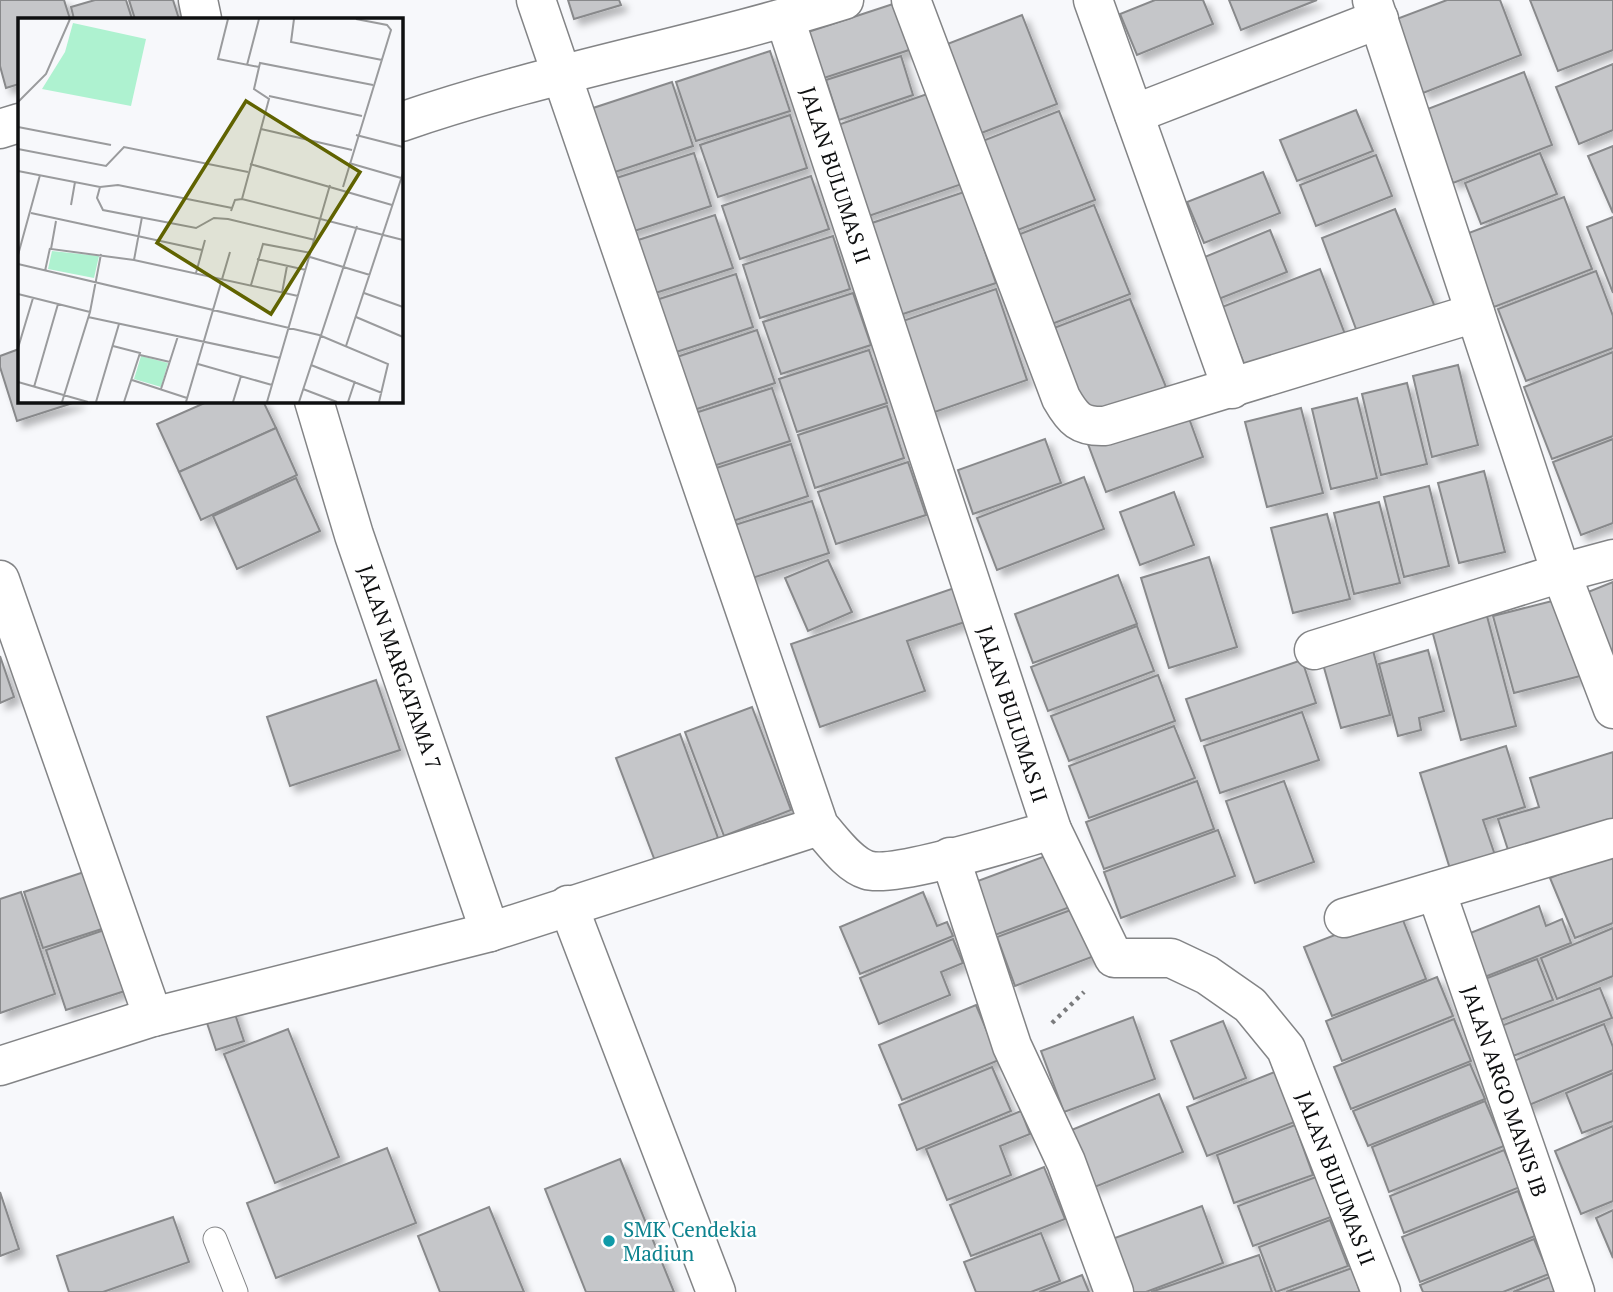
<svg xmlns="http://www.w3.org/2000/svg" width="1613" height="1292" font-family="'PT Serif',serif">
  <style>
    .building { fill: #c5c6c9; stroke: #88898b; stroke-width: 2; filter: url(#shadow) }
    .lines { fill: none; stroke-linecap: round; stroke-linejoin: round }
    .service-casing { stroke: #838486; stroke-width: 25 }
    .minor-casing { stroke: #838486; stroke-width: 41 }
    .path { stroke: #7a7b7d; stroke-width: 4.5; stroke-dasharray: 3.5 5; stroke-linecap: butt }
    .service { stroke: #fff; stroke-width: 23 }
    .minor { stroke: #fff; stroke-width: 38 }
    .culture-dot { fill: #0f9aa8; stroke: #fff; stroke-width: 2.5 }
    .labels { text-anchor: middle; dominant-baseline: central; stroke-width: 5; stroke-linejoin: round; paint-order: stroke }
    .street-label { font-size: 21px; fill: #0e0f10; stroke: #fff }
    .culture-label { font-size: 21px; fill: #0d838f; stroke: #fff; text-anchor: start }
    .inset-road { fill: none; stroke: #9a9b9d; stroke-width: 2 }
    .view { fill: #606300; fill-opacity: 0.15; stroke: #606300; stroke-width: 3.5 }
    .inset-edge { fill: none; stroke: #0e0f10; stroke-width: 3.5 }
  </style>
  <defs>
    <filter id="shadow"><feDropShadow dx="6" dy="6" stdDeviation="3.5" flood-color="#0004"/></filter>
  </defs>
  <rect width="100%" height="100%" fill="#f7f8fb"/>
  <g class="building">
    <path d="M0,0H64L70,19H19V84L6,88L0,66Z"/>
    <path d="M95,0H126L132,19H74L71,7Z"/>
    <path d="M129,0H173L179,19H135Z"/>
    <path d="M568,0H619L621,5L574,19Z"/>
    <path d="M1155,0H1203L1213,24L1137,55L1120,14Z"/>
    <path d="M1229,0H1317L1241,30Z"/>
    <path d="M1447,0H1500L1521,55L1423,93L1394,20Z"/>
    <path d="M1530,0H1613V50L1558,71Z"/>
    <path d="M899,2L915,48L824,78L808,32Z"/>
    <path d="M1022,15L1057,104L971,137L937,48Z"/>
    <path d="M770,51L790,111L696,141L676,82Z"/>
    <path d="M901,56L913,95L839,120L826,80Z"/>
    <path d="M1613,64V130L1579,144L1556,87Z"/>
    <path d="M1524,72L1552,145L1453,183L1425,110Z"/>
    <path d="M672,82L693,146L606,175L584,111Z"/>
    <path d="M930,93L962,184L860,219L829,128Z"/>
    <path d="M1356,110L1373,151L1297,181L1280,140Z"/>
    <path d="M1059,111L1095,200L1010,233L975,144Z"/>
    <path d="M790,115L807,168L718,197L700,145Z"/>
    <path d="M1613,146V213L1588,156Z"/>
    <path d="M694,153L711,206L622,235L604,182Z"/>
    <path d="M1540,153L1557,194L1481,224L1465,183Z"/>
    <path d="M1376,155L1392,196L1316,226L1300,185Z"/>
    <path d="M1263,172L1280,213L1204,243L1187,202Z"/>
    <path d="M811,176L829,229L740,259L722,206Z"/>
    <path d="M964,192L996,283L894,317L863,226Z"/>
    <path d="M1564,197L1592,269L1494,307L1466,234Z"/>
    <path d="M1094,205L1130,294L1044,327L1010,238Z"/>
    <path d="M1395,209L1435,307L1359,337L1322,238Z"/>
    <path d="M715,215L733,268L643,297L626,244Z"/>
    <path d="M1613,217V293L1587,227Z"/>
    <path d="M1270,230L1287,272L1211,302L1195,261Z"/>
    <path d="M833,236L850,289L760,318L743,265Z"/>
    <path d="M1320,269L1348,342L1250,379L1222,307Z"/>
    <path d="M1596,271L1613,316V348L1526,381L1498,309Z"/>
    <path d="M736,274L753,327L664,356L647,303Z"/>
    <path d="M996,289L1027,380L926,415L894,324Z"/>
    <path d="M853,293L871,345L781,374L763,322Z"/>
    <path d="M1130,299L1166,387L1080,421L1046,331Z"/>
    <path d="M757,330L775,383L685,413L668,360Z"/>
    <path d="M19,349V401H79L17,421L0,367V356Z"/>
    <path d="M869,350L887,403L797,432L779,379Z"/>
    <path d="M1613,352V436L1552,459L1524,387Z"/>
    <path d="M1458,365L1478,445L1432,457L1413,376Z"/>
    <path d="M1407,383L1427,464L1381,475L1362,394Z"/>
    <path d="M772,388L790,441L701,470L683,417Z"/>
    <path d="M1357,398L1377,478L1331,489L1312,409Z"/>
    <path d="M209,401H263L276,428L179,472L157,424Z"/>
    <path d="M887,406L904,458L815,488L798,435Z"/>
    <path d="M1301,408L1323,493L1267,507L1245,422Z"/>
    <path d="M1186,410L1203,457L1106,492L1088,444Z"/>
    <path d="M276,428L297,475L201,520L179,472Z"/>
    <path d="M1045,439L1061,483L973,514L958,470Z"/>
    <path d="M1613,439V523L1581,535L1553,462Z"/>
    <path d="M791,444L808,496L718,526L701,473Z"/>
    <path d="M908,462L926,515L836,544L818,492Z"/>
    <path d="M1484,471L1505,552L1459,563L1438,483Z"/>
    <path d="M1084,477L1104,529L997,570L977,518Z"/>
    <path d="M296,478L320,531L237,569L213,516Z"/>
    <path d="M1429,486L1449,566L1404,577L1384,497Z"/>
    <path d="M1174,492L1194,545L1140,565L1120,512Z"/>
    <path d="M812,501L829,553L740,582L722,529Z"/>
    <path d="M1379,502L1400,583L1354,594L1334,513Z"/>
    <path d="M1327,514L1350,599L1293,613L1271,528Z"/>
    <path d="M1209,557L1237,647L1169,668L1141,578Z"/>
    <path d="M828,560L852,612L808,631L785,578Z"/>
    <path d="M1118,575L1137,624L1033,663L1015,614Z"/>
    <path d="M1613,582V656L1588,592Z"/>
    <path d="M963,585L974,619L907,641L925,691L820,727L791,644Z"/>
    <path d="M1568,597L1588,674L1514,693L1493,616Z"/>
    <path d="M1483,601L1516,726L1461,740L1428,615Z"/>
    <path d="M1137,626L1154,671L1048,711L1031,667Z"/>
    <path d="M1371,643L1390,715L1341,728L1321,657Z"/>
    <path d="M1428,650L1444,711L1419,718L1421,730L1398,736L1379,664Z"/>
    <path d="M0,656L14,697L0,703Z"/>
    <path d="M1302,660L1316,703L1201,741L1186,699Z"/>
    <path d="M1158,675L1175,721L1069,761L1051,716Z"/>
    <path d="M376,680L400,750L290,786L267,717Z"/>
    <path d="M752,707L791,810L724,836L685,732Z"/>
    <path d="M1302,712L1319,760L1220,793L1204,746Z"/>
    <path d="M1174,726L1195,778L1089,818L1069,766Z"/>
    <path d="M680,734L718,838L655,861L616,758Z"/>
    <path d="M1506,746L1525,807L1483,820L1496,858L1451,872L1420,773Z"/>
    <path d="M1613,752V824L1510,856L1498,819L1539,807L1530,778Z"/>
    <path d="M1197,781L1214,829L1104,869L1086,822Z"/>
    <path d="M1284,781L1314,862L1255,883L1226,801Z"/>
    <path d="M1218,830L1235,876L1121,918L1104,872Z"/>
    <path d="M1059,851L1078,904L995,935L975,882Z"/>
    <path d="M1613,852V923L1575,938L1550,878Z"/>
    <path d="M90,870L108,927L43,948L24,892Z"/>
    <path d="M21,892L55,994L0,1013V899Z"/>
    <path d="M923,892L937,926L947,922L953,936L860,974L840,927Z"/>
    <path d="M1539,906L1546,926L1562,919L1571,943L1477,980L1460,937Z"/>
    <path d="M1079,907L1097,955L1015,986L997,937Z"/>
    <path d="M1399,910L1426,979L1332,1016L1304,947Z"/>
    <path d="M110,928L131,989L66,1010L46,950Z"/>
    <path d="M1613,928V976L1557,999L1541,958Z"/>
    <path d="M953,939L963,963L941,972L950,995L879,1024L860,978Z"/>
    <path d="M1537,959L1553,1000L1493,1023L1477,982Z"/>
    <path d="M1437,977L1453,1016L1342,1061L1326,1021Z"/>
    <path d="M1600,988L1612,1018L1513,1056L1501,1026Z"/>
    <path d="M232,1005L244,1041L216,1050L204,1014Z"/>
    <path d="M976,1005L999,1060L902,1100L879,1045Z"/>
    <path d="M1133,1017L1155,1079L1064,1112L1041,1051Z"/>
    <path d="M1454,1019L1471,1061L1351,1109L1334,1067Z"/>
    <path d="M1223,1021L1246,1078L1194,1099L1171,1041Z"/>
    <path d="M1604,1024L1613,1047V1070L1522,1108L1504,1065Z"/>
    <path d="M288,1029L339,1157L275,1183L224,1054Z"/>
    <path d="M1470,1064L1485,1099L1368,1146L1353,1111Z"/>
    <path d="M992,1067L1011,1111L917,1150L899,1105Z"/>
    <path d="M1277,1071L1297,1121L1207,1156L1187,1107Z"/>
    <path d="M1613,1073V1121L1582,1133L1566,1093Z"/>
    <path d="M1159,1094L1183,1152L1092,1188L1069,1131Z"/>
    <path d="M1485,1101L1504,1146L1389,1192L1372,1147Z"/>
    <path d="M1021,1111L1030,1134L1000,1146L1011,1175L947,1200L926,1149Z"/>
    <path d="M1295,1125L1313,1175L1234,1203L1217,1155Z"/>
    <path d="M1613,1126V1201L1581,1214L1555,1151Z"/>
    <path d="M387,1148L416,1223L276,1278L247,1203Z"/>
    <path d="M1504,1150L1520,1187L1404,1233L1390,1196Z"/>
    <path d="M620,1159L674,1292H586L545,1189Z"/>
    <path d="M1044,1167L1065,1219L971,1256L950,1205Z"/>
    <path d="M1316,1177L1331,1217L1253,1246L1238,1206Z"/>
    <path d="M1518,1191L1535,1236L1420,1282L1402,1237Z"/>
    <path d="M0,1192L19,1249L0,1256Z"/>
    <path d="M1202,1206L1223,1263L1146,1292H1132L1112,1239Z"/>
    <path d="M489,1207L524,1292H440L418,1236Z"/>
    <path d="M1613,1210V1258L1596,1218Z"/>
    <path d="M173,1217L189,1262L103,1292H69L57,1256Z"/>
    <path d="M1330,1220L1348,1266L1276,1292L1259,1247Z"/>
    <path d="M1041,1233L1060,1281L1031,1292H976L964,1262Z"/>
    <path d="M1534,1239L1549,1274L1503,1292H1423L1420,1285Z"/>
    <path d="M1259,1255L1272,1292H1151Z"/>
    <path d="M1352,1268L1360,1292H1286Z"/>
    <path d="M1082,1275L1089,1292H1039Z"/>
    <path d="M1550,1277L1556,1292H1513Z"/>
  </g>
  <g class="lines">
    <g class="service-casing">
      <path id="service" d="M215,1239L236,1292"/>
    </g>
    <g class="minor-casing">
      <g id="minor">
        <path d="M198,0L202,19"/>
        <path d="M536,0L819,826C832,840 848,864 867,870C894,879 1019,839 1052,830"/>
        <path d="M911,0L1061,398C1073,419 1080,427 1105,426L1475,313"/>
        <path d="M1093,0L1232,389"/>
        <path d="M1372,0L1561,573L1613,709"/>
        <path d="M785,19L1052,830L1114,958H1171L1207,975L1250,1005L1286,1049L1381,1292"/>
        <path d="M1134,114L1379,19"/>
        <path d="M401,122C546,72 698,46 844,0"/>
        <path d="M0,129L19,123"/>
        <path d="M314,401L354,535L490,932"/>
        <path d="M0,580L153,1017"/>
        <path d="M1314,650L1561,573L1613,559"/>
        <path d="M950,857L1012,1046L1066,1162L1114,1292"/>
        <path d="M1436,891L1575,1292"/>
        <path d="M568,905L716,1292"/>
        <path d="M1344,918L1613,838"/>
        <path d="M0,1066L153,1017L490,932L819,826"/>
      </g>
    </g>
    <path class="path" d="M1052,1023L1084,992"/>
    <use href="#service" class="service"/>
    <use href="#minor" class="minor"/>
  </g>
  <circle class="culture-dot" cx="609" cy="1241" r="7"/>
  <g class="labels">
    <g class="street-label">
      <text transform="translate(836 175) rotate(72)">JALAN BULUMAS II</text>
      <text transform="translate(400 667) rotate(71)">JALAN MARGATAMA 7</text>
      <text transform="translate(1013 714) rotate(72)">JALAN BULUMAS II</text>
      <text transform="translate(1505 1091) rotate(71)">JALAN ARGO MANIS IB</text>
      <text transform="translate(1336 1178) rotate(69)">JALAN BULUMAS II</text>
    </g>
    <g class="culture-label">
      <text x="623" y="1229">SMK Cendekia<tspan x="623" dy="24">Madiun</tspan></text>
    </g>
  </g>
  <g transform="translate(18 18)">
    <rect width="385" height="385" fill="#f7f8fb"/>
    <path d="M55,5L128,21L113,88L24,71L47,34ZM34,233L81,238L76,260L30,251ZM123,338L150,345L143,369L116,361Z" fill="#aef2d0"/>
    <path class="inset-road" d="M210,1L200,41L241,49M276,1L273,24L364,42M229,47L241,1M251,78L344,98M0,84L28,56L52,1M0,109L93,127M243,111L334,132M338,117L385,129M0,131L88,148L106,129L230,154M331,145L383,160M232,146L374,187M0,153L82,169L100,167L214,190M82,169L79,180L85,192L178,210L196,200L210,201L297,222M325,169L373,12L369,7L338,1M224,181L251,81L236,71L242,45L355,67M53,187L57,164M213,193L217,182L224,181L385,222M13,195L184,232M38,203L33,231L116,242L280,278M0,237L22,157M292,239L352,257M239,241L288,252M116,242L124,199M0,246L301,317L370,346L361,384M27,253L32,230M178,255L187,222M233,267L245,226L293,235M264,275L269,248M346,275L385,289M0,276L72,294M70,299L262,340M338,299L385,319M95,328L122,335L106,384M328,328L385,155M0,330L15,280M122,337L152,344M180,346L254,367M293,347L364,375M114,362L169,380M0,364L70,384M16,369L40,286M143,371L160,318M285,371L319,384M44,384L72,294L83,236M78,384L101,306M168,384L212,234M215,384L223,358M249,384L312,167M281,384L339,208M330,384L337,363"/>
    <path class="view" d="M228,83L342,154L253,296L139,225Z"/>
    <rect width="385" height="385" class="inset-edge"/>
  </g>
</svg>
